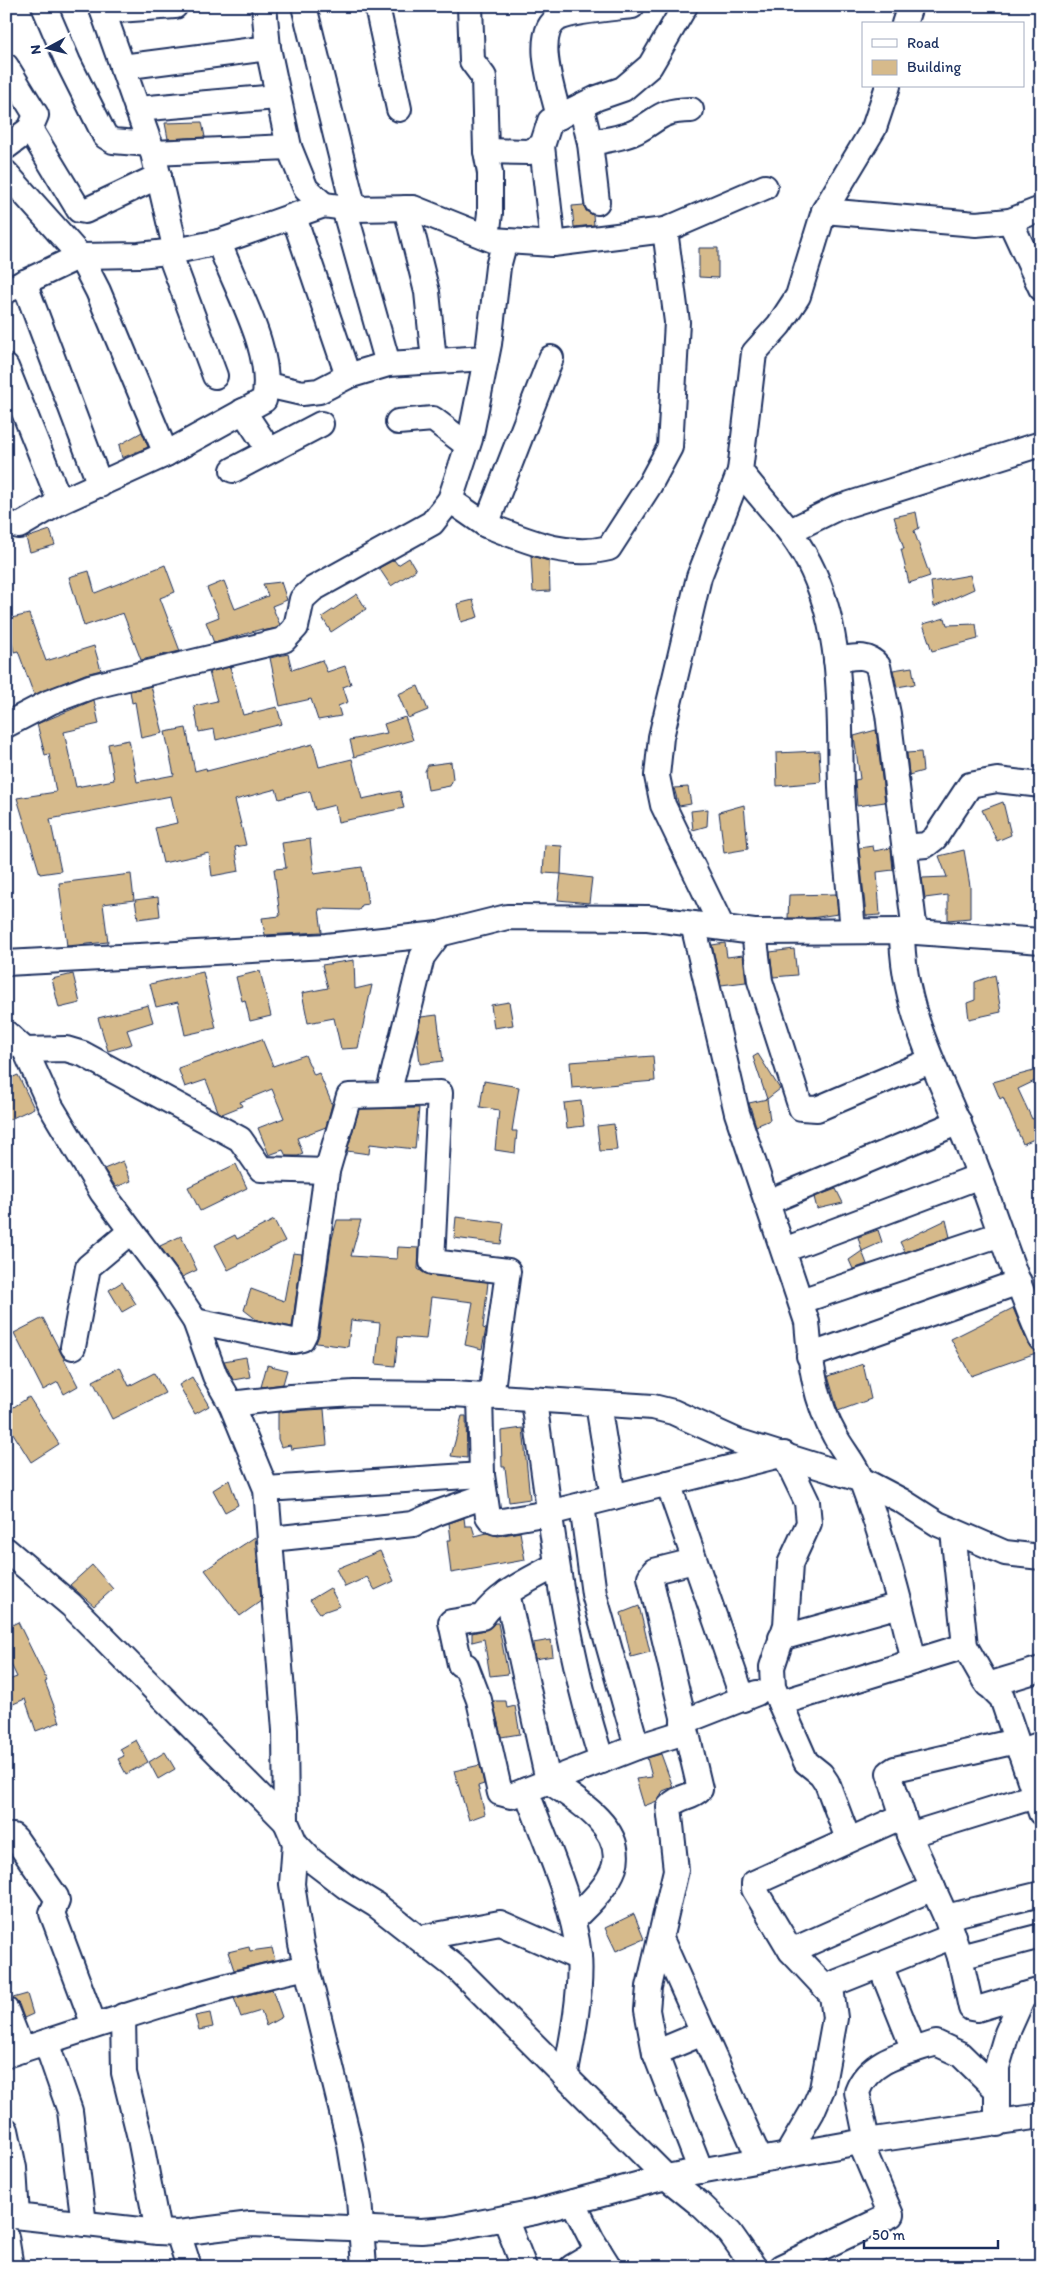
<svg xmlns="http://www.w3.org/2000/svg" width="1047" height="2273" font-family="Itim,sans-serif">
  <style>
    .building { fill: #d6ba8b; stroke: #1b2f5e }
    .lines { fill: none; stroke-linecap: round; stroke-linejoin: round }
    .minor-casing { stroke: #1b2f5e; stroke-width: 28 }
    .minor { stroke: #fff; stroke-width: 24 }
  </style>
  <rect width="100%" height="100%" fill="#fff"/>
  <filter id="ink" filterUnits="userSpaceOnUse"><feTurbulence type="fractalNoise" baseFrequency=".02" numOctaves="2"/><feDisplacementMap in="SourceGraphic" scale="10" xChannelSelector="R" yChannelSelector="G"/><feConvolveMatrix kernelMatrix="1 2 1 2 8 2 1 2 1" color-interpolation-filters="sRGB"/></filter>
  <g filter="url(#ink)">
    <g class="building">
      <path d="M202,122L205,137L168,139L165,123Z"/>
      <path d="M584,205L586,211L593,215L594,225L574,227L572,206Z"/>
      <path d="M699,248H718V278L699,277Z"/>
      <path d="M142,432L148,447L122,458L119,445Z"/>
      <path d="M916,512L919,528L914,531L930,576L909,583L901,549H904L894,517Z"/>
      <path d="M50,530L55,545L30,552L26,538Z"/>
      <path d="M531,556L549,561L550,591L533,592Z"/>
      <path d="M409,558L416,570L391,586L379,568L394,560L398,565Z"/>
      <path d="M165,565L175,592L160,598L180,651L141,660L123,613L84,626L69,577L89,571L95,593Z"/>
      <path d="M970,575L974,589L934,607L931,582Z"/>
      <path d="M224,581L235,609L268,596L263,584L281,582L287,600L272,606L280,625L277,628L262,631V629L214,643L206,622L219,617L207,588Z"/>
      <path d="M357,594L366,609L331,632L322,617Z"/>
      <path d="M473,600L478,617L461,622L457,604Z"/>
      <path d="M29,614L46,661L94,646L101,670L85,674L34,695L18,651L14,652L7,619Z"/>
      <path d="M945,618L947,625L976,624L978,639L932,651L923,624Z"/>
      <path d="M288,654L292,670L322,660L327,672L345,666L351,684L343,687L348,702L338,706L341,716L318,720L311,699L280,706L270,658Z"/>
      <path d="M230,667L243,715L277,707L282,724L216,740L214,729L199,732L194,706L217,701L209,672Z"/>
      <path d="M912,667L915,684L897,687L893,670Z"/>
      <path d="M151,686L163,733L141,738L135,702L132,703L130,691Z"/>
      <path d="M418,686L428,710L408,718L398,694Z"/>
      <path d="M94,700L99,724L64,732L76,787L114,780L108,744L129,740L137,782L174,775L165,732L186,728L195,771L206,768L207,771L313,744L319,767L352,759L362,799L400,791L404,808L338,822L335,805L315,810L310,791L279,799L276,789L235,800L246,845L235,847L239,871L212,876L209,853L163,863L155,828L177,823L171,796L50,819L61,871L40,874L17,798L56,792L49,754L45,755L37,724Z"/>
      <path d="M405,717L413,740L354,757L350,740L387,733L384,724Z"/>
      <path d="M876,730L885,802L857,806L855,780L860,779L854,736Z"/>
      <path d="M819,751L821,782L777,786L776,753Z"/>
      <path d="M921,752L923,771L909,775L907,753Z"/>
      <path d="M451,762L453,779L450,786L428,790L425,771L428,765Z"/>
      <path d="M688,787L691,804L679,806L674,788Z"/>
      <path d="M1003,802L1011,835L997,841L982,810Z"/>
      <path d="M744,805L748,849L724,853L719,812Z"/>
      <path d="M708,809L707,826L693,830L691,811Z"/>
      <path d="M310,839L314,874L362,867L368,904L362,905L359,910L319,909L322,932L265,935L262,918L280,916L274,869L286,868L282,843Z"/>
      <path d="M545,845L562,846L561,874L543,873Z"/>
      <path d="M873,846L874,851L891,848L893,870L877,872L880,915L866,916L859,848Z"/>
      <path d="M964,850L970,886V918L948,920V895L925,898L922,878L947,877L939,856Z"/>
      <path d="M131,874L134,900L103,904L108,942L67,946L59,883Z"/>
      <path d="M561,874L592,878L589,903L558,900Z"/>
      <path d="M836,894L838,914L811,918H788L789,895Z"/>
      <path d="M158,897L160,916L138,919L135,900Z"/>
      <path d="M725,943L727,957L743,955L746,982L721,985L712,945Z"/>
      <path d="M794,949L797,975L773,977L770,952Z"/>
      <path d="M354,960L355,989L372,985L358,1048L341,1049L334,1018L308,1023L302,993L328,988L322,965Z"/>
      <path d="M260,971L271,1016L250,1021L245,1000L242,1001L236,977Z"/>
      <path d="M203,972L216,1028L185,1035L178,1002L156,1007L150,984Z"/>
      <path d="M73,974L80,1003L59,1008L52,979Z"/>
      <path d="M995,975L1001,1012L969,1019L967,1003L975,1000V982Z"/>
      <path d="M509,1002L513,1025L494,1028L491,1005Z"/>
      <path d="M148,1005L153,1022L127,1030L132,1044L108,1051L98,1018Z"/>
      <path d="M437,1015L443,1061L420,1064L417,1036L421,1017Z"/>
      <path d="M262,1039L273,1066L305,1055L314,1075L319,1073L332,1104L326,1127L297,1138L303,1154L298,1156H286L283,1150L269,1155L258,1128L284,1118L272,1089L240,1102L242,1106L222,1114L218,1111L206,1080L185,1087L178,1068Z"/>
      <path d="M758,1054L780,1089L767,1099L753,1057Z"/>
      <path d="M653,1056L655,1081L572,1088L570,1062Z"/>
      <path d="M1041,1069V1078L1018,1089L1032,1119L1035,1118L1041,1130V1136L1023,1144L1003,1097L1000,1099L993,1082Z"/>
      <path d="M18,1075L34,1108L6,1121V1080Z"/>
      <path d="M484,1081L519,1087L512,1131H517L515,1153L495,1150L499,1110L480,1107Z"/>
      <path d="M767,1099L770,1120L756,1126L749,1103Z"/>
      <path d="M581,1101L584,1126L567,1128L564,1103Z"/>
      <path d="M419,1108L415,1149L370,1144L369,1154L347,1151L359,1109Z"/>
      <path d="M614,1124L617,1150L600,1151L597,1126Z"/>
      <path d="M123,1161L131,1181L116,1187L104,1169Z"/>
      <path d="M236,1164L247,1188L200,1211L188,1187Z"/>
      <path d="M836,1189L843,1203L817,1209L814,1197Z"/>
      <path d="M456,1217L504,1223L501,1244L454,1238Z"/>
      <path d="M274,1220L285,1241L228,1270L215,1245L235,1235L237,1239Z"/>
      <path d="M337,1220H361L351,1256L397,1259L398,1247L419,1248L418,1269L424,1273L488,1282L483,1328L486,1329L482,1349L465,1345L473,1302L431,1297L426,1339L398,1337L395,1366L376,1364L380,1323L351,1320L348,1347L316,1343L319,1335L332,1239Z"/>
      <path d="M946,1220L950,1237L905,1252L900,1242Z"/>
      <path d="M878,1230L882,1242L862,1251L858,1237Z"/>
      <path d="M181,1236L197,1270L182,1277L160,1246Z"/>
      <path d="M862,1251L867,1264L853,1269L849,1260Z"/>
      <path d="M293,1253L302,1254L292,1327L257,1320L244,1310L251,1289L284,1301Z"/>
      <path d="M122,1282L136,1304L122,1312L109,1290Z"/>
      <path d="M1013,1308L1028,1344L1036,1353L971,1376L951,1339Z"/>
      <path d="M43,1318L78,1386L64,1394L58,1382L43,1390L14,1333Z"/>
      <path d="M246,1357L250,1377L233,1380L224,1361Z"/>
      <path d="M863,1364L871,1399L838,1411L828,1376Z"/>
      <path d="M267,1365L287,1370L283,1384L261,1387Z"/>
      <path d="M120,1367L129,1386L154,1373L165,1393L112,1419L93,1381Z"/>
      <path d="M192,1377L209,1406L195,1414L179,1385Z"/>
      <path d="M29,1397L59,1444L31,1462L6,1422V1412Z"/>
      <path d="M324,1409L327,1445L291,1449L290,1445L281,1447L278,1439V1412Z"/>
      <path d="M462,1416H466L467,1458L451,1456Z"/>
      <path d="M523,1428L530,1499L509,1502L505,1467H502L501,1431Z"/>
      <path d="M229,1480L238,1505L225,1512L213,1490Z"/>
      <path d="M464,1518L465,1526H472L475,1536L487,1533L498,1536L520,1532L525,1560L451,1573L447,1540H451L449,1523Z"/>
      <path d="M255,1537L261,1601L240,1616L205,1570Z"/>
      <path d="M380,1551L394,1581L375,1590L367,1577L345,1587L336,1569Z"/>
      <path d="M92,1565L113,1589L94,1606L70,1585Z"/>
      <path d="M330,1588L340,1606L320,1613L310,1600Z"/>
      <path d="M639,1606L650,1652L631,1657L621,1613Z"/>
      <path d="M18,1622L47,1681L45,1682L60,1722L36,1731L25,1699L6,1707V1681L17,1677L6,1654V1628Z"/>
      <path d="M495,1623H498L508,1674L490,1676L484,1639L472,1642V1633L485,1630Z"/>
      <path d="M551,1640L553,1656L535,1659L533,1643Z"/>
      <path d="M493,1701H506L507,1708L515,1706L520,1734L501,1737Z"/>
      <path d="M136,1740L148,1762L126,1774L118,1759L124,1756L120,1749Z"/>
      <path d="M165,1752L175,1769L158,1779L149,1762Z"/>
      <path d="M661,1754L673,1787L663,1791L657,1801L644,1806L636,1779L652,1777L647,1758Z"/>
      <path d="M480,1765L484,1784L478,1786L485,1814L469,1820L454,1771Z"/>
      <path d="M634,1914L644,1939L616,1951L605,1928Z"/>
      <path d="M249,1947L250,1951L272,1948L275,1960L234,1970L228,1952Z"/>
      <path d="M272,1989L282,2017L266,2026L261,2011L241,2017L234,1998Z"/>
      <path d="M27,1994L33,2014L24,2018L19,2004L13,1998Z"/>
      <path d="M210,2013L213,2027L199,2030L195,2016Z"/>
    </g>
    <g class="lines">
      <g class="minor-casing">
        <g id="minor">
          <path d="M44,6L68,62L105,136L113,141L150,144"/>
          <path d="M101,6L153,153L176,251"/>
          <path d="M264,6L268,48L289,147L306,189L324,205"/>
          <path d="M304,6L354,209"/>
          <path d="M377,6L399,109"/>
          <path d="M470,6L472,61L484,77L486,151L490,173V213L487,237"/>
          <path d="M103,11L175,6"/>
          <path d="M904,24L910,6"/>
          <path d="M6,66L36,115L30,129L6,147"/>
          <path d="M122,67L268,48"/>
          <path d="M581,106L590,143L597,202"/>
          <path d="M137,109L277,97"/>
          <path d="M559,117C554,94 531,32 559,18C574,11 615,8 632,6"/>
          <path d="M30,129L79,210L85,211L159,176"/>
          <path d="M590,143C605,140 624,138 637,131C662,117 659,111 691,110"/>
          <path d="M542,146L553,244"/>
          <path d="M486,151L529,152L542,146L550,121L597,98L623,89L650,66L685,6"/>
          <path d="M153,153L289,147"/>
          <path d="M6,173L80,256L98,291L166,454"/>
          <path d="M344,208L388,364"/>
          <path d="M406,208L427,292L434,361"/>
          <path d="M824,211L976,224L1010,221L1041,209"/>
          <path d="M294,217L348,376"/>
          <path d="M1010,221L1041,288"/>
          <path d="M169,252L215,376"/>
          <path d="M24,282L100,485"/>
          <path d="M6,291L80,256L139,255L176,251L219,242"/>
          <path d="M6,367L60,502L166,454L264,400C275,351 235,289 219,242L324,205L354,209L413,208L493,240L553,244L665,230L765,187"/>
          <path d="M267,385L302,393L319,391L348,376L388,364L486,358"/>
          <path d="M243,411L269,450"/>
          <path d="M398,422L433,419L467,445"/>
          <path d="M233,470L321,424"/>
          <path d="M740,471C765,504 796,533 813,571C844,639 839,715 841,787C843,835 849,883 853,931"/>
          <path d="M450,500L486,525L551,358"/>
          <path d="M6,523L19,526L60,502"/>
          <path d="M486,525C526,540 566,559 609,548L649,486L670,447L677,322L665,230"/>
          <path d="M790,531L837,508L1041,444"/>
          <path d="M836,660C852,658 867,652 878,666L888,714L915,932"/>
          <path d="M6,725L50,702L90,687L284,640L296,627L302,599L313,589L432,523L450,500L470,439L489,344L498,267L505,241"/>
          <path d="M905,847L926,845L935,838L970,785L997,780L1041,785"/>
          <path d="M693,924L737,1113L807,1322C810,1361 815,1401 835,1436C843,1451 856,1465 862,1482C884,1540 900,1601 914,1662"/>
          <path d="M722,927L663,805L657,776L661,737L699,577L740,471L754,353L779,325L798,296L824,211L874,128L888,86"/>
          <path d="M902,931C902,1015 943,1081 973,1158C996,1218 1015,1280 1041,1339"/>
          <path d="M754,932L760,981L801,1108L817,1109L930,1061"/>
          <path d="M6,963L326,946L439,934L507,917L648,918L754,932L902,931L1041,941"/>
          <path d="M6,1033L25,1050L50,1105L102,1192L167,1279L195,1321L215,1376L231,1404L266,1489L285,1730L286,1822L295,1843L311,1860L345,1886L376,1905L459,1970L666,2177L702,2206L730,2233L754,2267"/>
          <path d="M25,1050L66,1049L83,1054L240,1139L261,1169L327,1171"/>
          <path d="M388,1095L440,1093L432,1262L508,1271L491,1397"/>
          <path d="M768,1202L959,1122"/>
          <path d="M784,1250L980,1176"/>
          <path d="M801,1301L1001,1234"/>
          <path d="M195,1321L293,1341L302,1339L305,1333L327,1171L349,1096L388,1095L422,957L439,934"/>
          <path d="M73,1347L88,1267L131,1231"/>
          <path d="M809,1356L1019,1282"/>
          <path d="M480,1396L482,1475L488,1516L491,1520L496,1522L549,1513L784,1454L807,1502L809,1523L790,1564L786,1625L772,1667L773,1687L806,1762L821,1774L827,1783L848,1839"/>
          <path d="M534,1401C551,1522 564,1644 602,1761"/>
          <path d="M231,1404L291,1397L354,1393L453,1394L653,1407L673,1412L737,1441L862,1480L902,1501L938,1524L1005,1553L1041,1557"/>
          <path d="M598,1404L613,1497"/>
          <path d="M668,1483L743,1699"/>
          <path d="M266,1489L482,1475"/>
          <path d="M582,1505L594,1594L637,1747"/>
          <path d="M953,1531L965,1646L985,1681L1002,1698L1041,1813"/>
          <path d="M271,1539L413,1524L437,1513L485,1496"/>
          <path d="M6,1550L71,1605L286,1822"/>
          <path d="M694,1561L654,1571L650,1577L700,1789C690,1799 679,1795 669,1807L676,1870L649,1987L647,2010L655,2053L701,2171"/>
          <path d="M556,1565C530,1580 500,1592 482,1617L451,1622L460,1664L466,1666L479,1700L500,1793L511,1796L637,1747L685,1732"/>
          <path d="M507,1593L548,1781C576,1799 626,1829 614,1868C607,1888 587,1905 573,1920"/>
          <path d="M781,1638L900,1605"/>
          <path d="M988,1685L1041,1669"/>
          <path d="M780,1703L965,1646"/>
          <path d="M683,1722L757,1693"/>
          <path d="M1016,1741L895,1769L889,1773L909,1835L946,1917L960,1957L971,2008L977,2009L1041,1990"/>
          <path d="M1020,1752L1041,1744"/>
          <path d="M526,1790C545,1842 573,1900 579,1956C582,1991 572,2041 565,2077"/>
          <path d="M909,1835L1035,1796"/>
          <path d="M6,1836H13L16,1839L56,1897L57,1901L52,1913L94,2025"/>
          <path d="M295,1843L292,1884L301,1944L350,2145L359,2199L364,2267"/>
          <path d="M946,1917L1041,1894"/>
          <path d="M420,1938L500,1923L579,1958"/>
          <path d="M661,1939L760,2160"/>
          <path d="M791,1951L933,1888"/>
          <path d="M960,1957L1041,1936"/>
          <path d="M880,1965L914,2050"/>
          <path d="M825,1987L953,1936"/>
          <path d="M6,2010L22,2050"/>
          <path d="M123,2016L124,2073L140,2138L158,2232"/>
          <path d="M46,2042L70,2111L84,2224"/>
          <path d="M655,2053L703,2033"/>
          <path d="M6,2055C107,2022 202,1989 307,1967"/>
          <path d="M997,2124V2067L1007,2033L1024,1995"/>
          <path d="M6,2130L14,2168L17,2216"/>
          <path d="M867,2141L857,2092C869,2059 906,2053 936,2043L960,2054L997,2090"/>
          <path d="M787,2155L812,2112L822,2089L835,2018L832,1995L791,1951L754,1889V1883L903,1816"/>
          <path d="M573,2202L592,2240L609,2267"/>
          <path d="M6,2215L158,2232L178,2233L251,2224L421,2231L448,2229L535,2212L666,2177L860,2142L1041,2116"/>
          <path d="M505,2218L524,2267"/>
          <path d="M178,2233L189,2267"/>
          <path d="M6,2237L11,2267"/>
          <path d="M572,2267L599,2251"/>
          <path d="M781,2267L891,2215L860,2142"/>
        </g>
      </g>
      <use href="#minor" class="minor"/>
    </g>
  </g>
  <rect width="1047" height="2273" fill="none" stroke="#fff" stroke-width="25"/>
  <rect x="12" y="12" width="1022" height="2248" fill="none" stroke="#1b2f5e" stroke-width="2" filter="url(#ink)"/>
  <rect x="862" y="22" width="162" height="65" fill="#ffffff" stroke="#a4acbf"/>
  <rect x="872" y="39" width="25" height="8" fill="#ffffff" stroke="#a4acbf"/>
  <text x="907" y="48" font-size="15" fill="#1b2f5e">Road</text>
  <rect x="872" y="60" width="25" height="15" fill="#d6ba8b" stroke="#a4acbf"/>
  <text x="907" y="72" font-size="15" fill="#1b2f5e">Building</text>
  <g transform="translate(48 48) rotate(263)" stroke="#ffffff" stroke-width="4" paint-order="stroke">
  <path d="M0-4L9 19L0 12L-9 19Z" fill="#1b2f5e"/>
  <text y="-8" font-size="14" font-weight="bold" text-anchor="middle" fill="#1b2f5e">N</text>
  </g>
  <path d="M864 2240v8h134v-8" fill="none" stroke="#1b2f5e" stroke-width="2.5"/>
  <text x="872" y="2240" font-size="15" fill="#1b2f5e" stroke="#ffffff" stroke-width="4" paint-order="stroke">50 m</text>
</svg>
